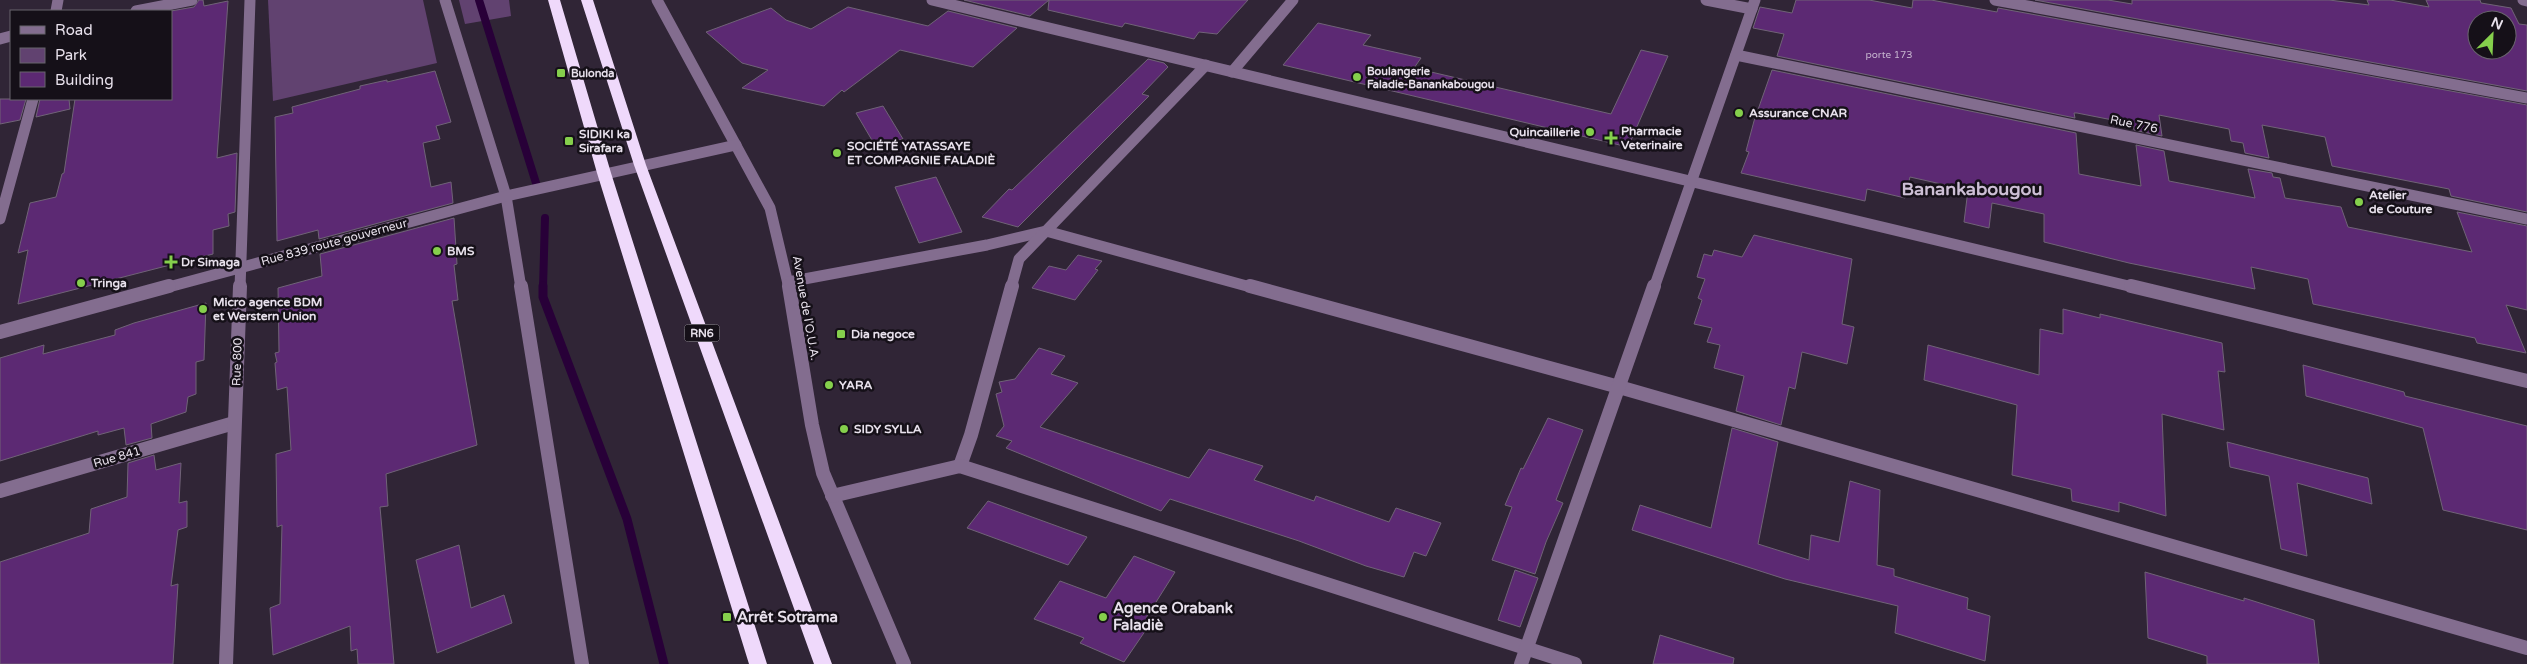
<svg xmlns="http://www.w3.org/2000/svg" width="2527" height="664" font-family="'Varela Round',sans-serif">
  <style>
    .green { fill: #614270 }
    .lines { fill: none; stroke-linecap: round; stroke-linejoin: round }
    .stream-far1 { stroke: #280038; stroke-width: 8 }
    .stream { stroke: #280038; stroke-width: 9 }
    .building { fill: #5c2973; stroke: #706377; fill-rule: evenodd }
    .minor-far1 { stroke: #836d8f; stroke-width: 11 }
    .minor { stroke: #836d8f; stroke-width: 14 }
    .highway { fill: #efd9fb; fill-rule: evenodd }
    .poi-dot { fill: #85cf4c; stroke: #151018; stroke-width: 2 }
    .labels { text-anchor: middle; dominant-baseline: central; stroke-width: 5; stroke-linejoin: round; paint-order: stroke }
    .number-label { font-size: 10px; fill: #c5b3ce }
    .far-poi-label { font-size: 11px; font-weight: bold; fill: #e8e1ec; stroke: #151018; text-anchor: start }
    .shield { fill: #151018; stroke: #a9a2ac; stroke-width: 1 }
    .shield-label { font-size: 11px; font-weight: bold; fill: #e8e1ec }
    .poi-label { font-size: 12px; font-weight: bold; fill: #e8e1ec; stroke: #151018; text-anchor: start }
    .street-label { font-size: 12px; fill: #e8e1ec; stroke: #151018 }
    .near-poi-label { font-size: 15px; font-weight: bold; fill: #e8e1ec; stroke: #151018; text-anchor: start }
    .district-label { font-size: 18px; font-weight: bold; fill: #cdbfd5; stroke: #151018 }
  </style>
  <rect width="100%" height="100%" fill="#302536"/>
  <g class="green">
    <path d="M268,0H423L437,63L273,101Z"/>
    <path d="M459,0H509L511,16L465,24Z"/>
  </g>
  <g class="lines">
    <g class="stream-far1">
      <path d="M479,0L536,183"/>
      <path d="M543,288L545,218"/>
    </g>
    <path class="stream" d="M543,286V297L627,519L664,664"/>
  </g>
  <g class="building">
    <path d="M199,0H203L204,6L228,1L217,158L237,153L235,212L228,214L229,226L213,230V254L18,304L28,250L18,253L30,203L56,197L62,174L64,173L75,99H171V11L194,7Z"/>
    <path d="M964,0H1049L1030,16Z"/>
    <path d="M1049,0H1248L1217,34L1199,32L1194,39L1125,23L1122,27L1048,10Z"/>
    <path d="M1796,0H1869L1912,8L1913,0H1931L1997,12L1998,8L2527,105V212L2451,196L2449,189L2332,166L2325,137L2262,125L2269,158L2245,153L2243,143L2231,141L2229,129L2159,115L2162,136L2134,130L2133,124L2077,113H2074L2075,118L1777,56L1784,34L1753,28L1760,7L1792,13Z"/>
    <path d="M2035,0H2108L2132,4V0H2329L2369,5L2367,0H2390L2429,7L2426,0H2480L2481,3L2511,8L2519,24L2527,25V91ZM2477,20H2507V50H2477Z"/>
    <path d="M848,7L928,26L948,11L1017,28L973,67L900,50L844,92L842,90L824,106L742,88L768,70L742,63L706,32L771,8L786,20L811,29Z"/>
    <path d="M1318,23L1371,35L1363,45L1421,58L1414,68L1611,114L1641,50L1668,56L1628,147L1283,65Z"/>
    <path d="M1148,59L1164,63L1168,67L1142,94L1149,96L1018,227L982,217L1009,189L1012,190Z"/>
    <path d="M1772,70L2076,133L2079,174L2141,186L2136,145L2164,151L2169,181L2255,198L2248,169L2272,173L2273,177L2280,178L2285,198L2341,207L2348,227L2472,252L2457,212L2527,226V310L2506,305L2526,353L2477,343L2475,338L2313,304L2308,279L2251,267L2255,289L2129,263L2044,242V214L1992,203L1989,228L1964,222L1968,190L1910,177L1905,198L1867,189L1865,201L1741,173L1749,152L1746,151L1754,121Z"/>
    <path d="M435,71L451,122L436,126L440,139L423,143L431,187L451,182L453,203L319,239L318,230L277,241L275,117L293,113L292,107L360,89V86L387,80V82Z"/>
    <path d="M0,99H26L20,120L0,124Z"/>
    <path d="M40,99H69L70,109L36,117Z"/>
    <path d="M883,106L903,139L876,147L856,113Z"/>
    <path d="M936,177L962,232L919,243L895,187Z"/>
    <path d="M454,218L457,264L454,265L458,300L452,301L477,445L386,474L388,506L380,507L394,664H358L357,649L351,651L350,626L273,655L270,608L280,604L282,525L277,527L276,454L291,450L287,387L277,390L275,363L277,362L275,353L279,352L278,288L322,276L320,254Z"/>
    <path d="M1754,235L1852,259L1842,324L1854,327L1847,364L1802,352L1795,389L1789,387L1781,425L1736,411L1744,376L1714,368L1720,345L1707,342L1712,328L1694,324L1702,300L1698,298L1705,279L1697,277L1704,254L1712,256L1714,250L1742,257Z"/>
    <path d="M1078,255L1102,261L1095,269L1098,270L1075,300L1032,288L1049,266L1066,270Z"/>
    <path d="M206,303L204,360L196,362V394L188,397L186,412L151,424L152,438L126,445L124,428L98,435V431L0,461V358L44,345L43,354L115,335V330L134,323Z"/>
    <path d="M2063,309L2100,318V314L2222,343L2225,372L2218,371L2224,430L2162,414L2166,516L2119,502V512L2072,501L2071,489L2012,475L2017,405L1924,380L1928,345L2039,375L2040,329L2063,334Z"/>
    <path d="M1039,348L1065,356L1051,374L1078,383L1040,427L1189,478L1209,449L1263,466L1254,480L1314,501L1316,496L1389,522L1396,508L1441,523L1426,556L1414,552L1404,577L1366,566L1299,541L1170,499L1161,511L1006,448L1012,441L996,436L1004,426L996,394L1002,392L999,382L1015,379Z"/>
    <path d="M2303,365L2404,392L2405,396L2527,426V530L2443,510L2423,428L2306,396Z"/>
    <path d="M1548,418L1583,430L1556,500L1563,503L1546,542L1535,574L1492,560L1512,507L1505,505L1521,468L1523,469Z"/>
    <path d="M1732,428L1778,442L1758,544L1809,560L1811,535L1839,542L1850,481L1880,490L1877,565L1894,569V576L1968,598L1967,609L1990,616L1985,661L1895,633L1898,606L1785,579L1632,530L1640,505L1711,528Z"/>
    <path d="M2227,442L2368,478L2372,504L2297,483L2307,556L2281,549L2269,476L2230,467Z"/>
    <path d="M154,455L156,470L181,463L179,503L187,501V527L178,530L171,586L178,584L173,664H0V562L89,533L91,509L127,497L128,463Z"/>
    <path d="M988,501L1087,537L1068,565L967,528Z"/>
    <path d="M459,545L471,608L504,595L512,623L437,653L416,560Z"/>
    <path d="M1134,556L1175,572L1146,618L1152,621L1124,662L1080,643L1084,638L1034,619L1060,581L1106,598Z"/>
    <path d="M1515,570L1538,578L1520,627L1498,620Z"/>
    <path d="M2145,572L2244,601V598L2314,620L2319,664H2207V656L2148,638Z"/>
    <path d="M1660,635L1734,658L1733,664H1653Z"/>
  </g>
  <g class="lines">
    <g class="minor-far1">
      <path d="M445,0L506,196L521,288"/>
      <path d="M657,0L770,208L789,288"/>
      <path d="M932,0L2137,288"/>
      <path d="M1706,0L1752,9"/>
      <path d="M1995,0L2527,98"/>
      <path d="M2523,0L2527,1"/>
      <path d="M56,11L58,0"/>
      <path d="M136,11L192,0"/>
      <path d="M0,39L11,36"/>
      <path d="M1736,55L2527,219"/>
      <path d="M1232,72L1293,0"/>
      <path d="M0,219L33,99"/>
      <path d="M788,282L987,245L1046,231L1254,288"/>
      <path d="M165,288L506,196L736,145"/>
      <path d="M240,288L250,0"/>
      <path d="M1011,288L1019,259L1206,65"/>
      <path d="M1654,288L1755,0"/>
    </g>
    <g class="minor">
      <path d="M521,286L582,664"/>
      <path d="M789,286L812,425L823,473L904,664"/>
      <path d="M1250,286L1619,387L2527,648"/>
      <path d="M2131,286L2527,381"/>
      <path d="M0,332L169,286"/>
      <path d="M960,466L971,435L1012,286"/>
      <path d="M0,491L234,423"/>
      <path d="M832,496L960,466L1575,664"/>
      <path d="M226,664L240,286"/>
      <path d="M1521,664L1654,286"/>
    </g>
    <g class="highway">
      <path d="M548,0H560L611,173L767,664H749L597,173Z"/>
      <path d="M581,0H593L646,165L832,664H814L634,165Z"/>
    </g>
  </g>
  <g class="poi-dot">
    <rect x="556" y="68" width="10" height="10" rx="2.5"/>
    <circle cx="1357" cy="77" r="5"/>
    <circle cx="1739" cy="113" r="5"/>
    <circle cx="1590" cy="132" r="5"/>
    <path d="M1608.5 130.5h5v5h5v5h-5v5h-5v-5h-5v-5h5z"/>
    <rect x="564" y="136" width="10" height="10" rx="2.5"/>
    <circle cx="837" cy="153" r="5"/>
    <circle cx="2359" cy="202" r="5"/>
    <circle cx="437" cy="251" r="5"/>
    <path d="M168.5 254.5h5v5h5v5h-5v5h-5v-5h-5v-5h5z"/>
    <circle cx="81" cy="283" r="5"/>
    <circle cx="203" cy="309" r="5"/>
    <rect x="836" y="329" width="10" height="10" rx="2.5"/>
    <circle cx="829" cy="385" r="5"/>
    <circle cx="844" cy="429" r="5"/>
    <rect x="722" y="612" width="10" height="10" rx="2.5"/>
    <circle cx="1103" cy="617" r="5"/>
  </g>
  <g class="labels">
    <g class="number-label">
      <text x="1889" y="55">porte 173</text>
    </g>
    <g class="far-poi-label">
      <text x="1367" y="71">Boulangerie<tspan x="1367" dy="13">Faladie-Banankabougou</tspan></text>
      <text x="571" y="73">Bulonda</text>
    </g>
    <rect class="shield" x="684.5" y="324.5" width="35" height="17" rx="4"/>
    <g class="shield-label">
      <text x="702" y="333">RN6</text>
    </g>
    <g class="poi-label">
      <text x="1749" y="113">Assurance CNAR</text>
      <text x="1621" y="131">Pharmacie<tspan x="1621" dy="14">Veterinaire</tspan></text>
      <text x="1580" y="132" text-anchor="end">Quincaillerie</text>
      <text x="579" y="134">SIDIKI ka<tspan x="579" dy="14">Sirafara</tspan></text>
      <text x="847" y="146">SOCIÉTÉ YATASSAYE<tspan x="847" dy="14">ET COMPAGNIE FALADIÈ</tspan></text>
      <text x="2369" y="195">Atelier<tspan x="2369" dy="14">de Couture</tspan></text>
      <text x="447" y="251">BMS</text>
      <text x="181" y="262">Dr Simaga</text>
      <text x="91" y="283">Tringa</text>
      <text x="213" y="302">Micro agence BDM<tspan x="213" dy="14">et Werstern Union</tspan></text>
      <text x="851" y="334">Dia negoce</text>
      <text x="839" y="385">YARA</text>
      <text x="854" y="429">SIDY SYLLA</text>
    </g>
    <g class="street-label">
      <text transform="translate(2134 124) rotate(12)">Rue 776</text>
      <text transform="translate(334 242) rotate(-15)">Rue 839 route gouverneur</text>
      <text transform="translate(806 308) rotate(80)">Avenue de l'O.U.A.</text>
      <text transform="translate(237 362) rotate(-88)">Rue 800</text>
      <text transform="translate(117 457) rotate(-16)">Rue 841</text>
    </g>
    <g class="near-poi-label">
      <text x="1113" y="608">Agence Orabank<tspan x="1113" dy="17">Faladiè</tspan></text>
      <text x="737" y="617">Arrêt Sotrama</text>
    </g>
    <g class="district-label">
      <text x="1972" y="189">Banankabougou</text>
    </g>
  </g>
  <rect x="10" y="10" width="162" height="90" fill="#151018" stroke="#69646d"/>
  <rect x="20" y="26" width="25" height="8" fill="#836d8f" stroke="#69646d"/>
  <text x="55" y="35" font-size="15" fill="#e8e1ec">Road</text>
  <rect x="20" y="48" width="25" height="15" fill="#614270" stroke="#69646d"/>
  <text x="55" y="60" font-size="15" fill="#e8e1ec">Park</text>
  <rect x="20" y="72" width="25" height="15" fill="#5c2973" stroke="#69646d"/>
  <text x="55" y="85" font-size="15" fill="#e8e1ec">Building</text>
  <g transform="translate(2492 35) rotate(24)"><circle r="24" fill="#151018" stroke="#69646d"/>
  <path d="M0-4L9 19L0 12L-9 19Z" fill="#85cf4c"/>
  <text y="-8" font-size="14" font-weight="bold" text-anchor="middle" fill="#e8e1ec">N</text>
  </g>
</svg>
